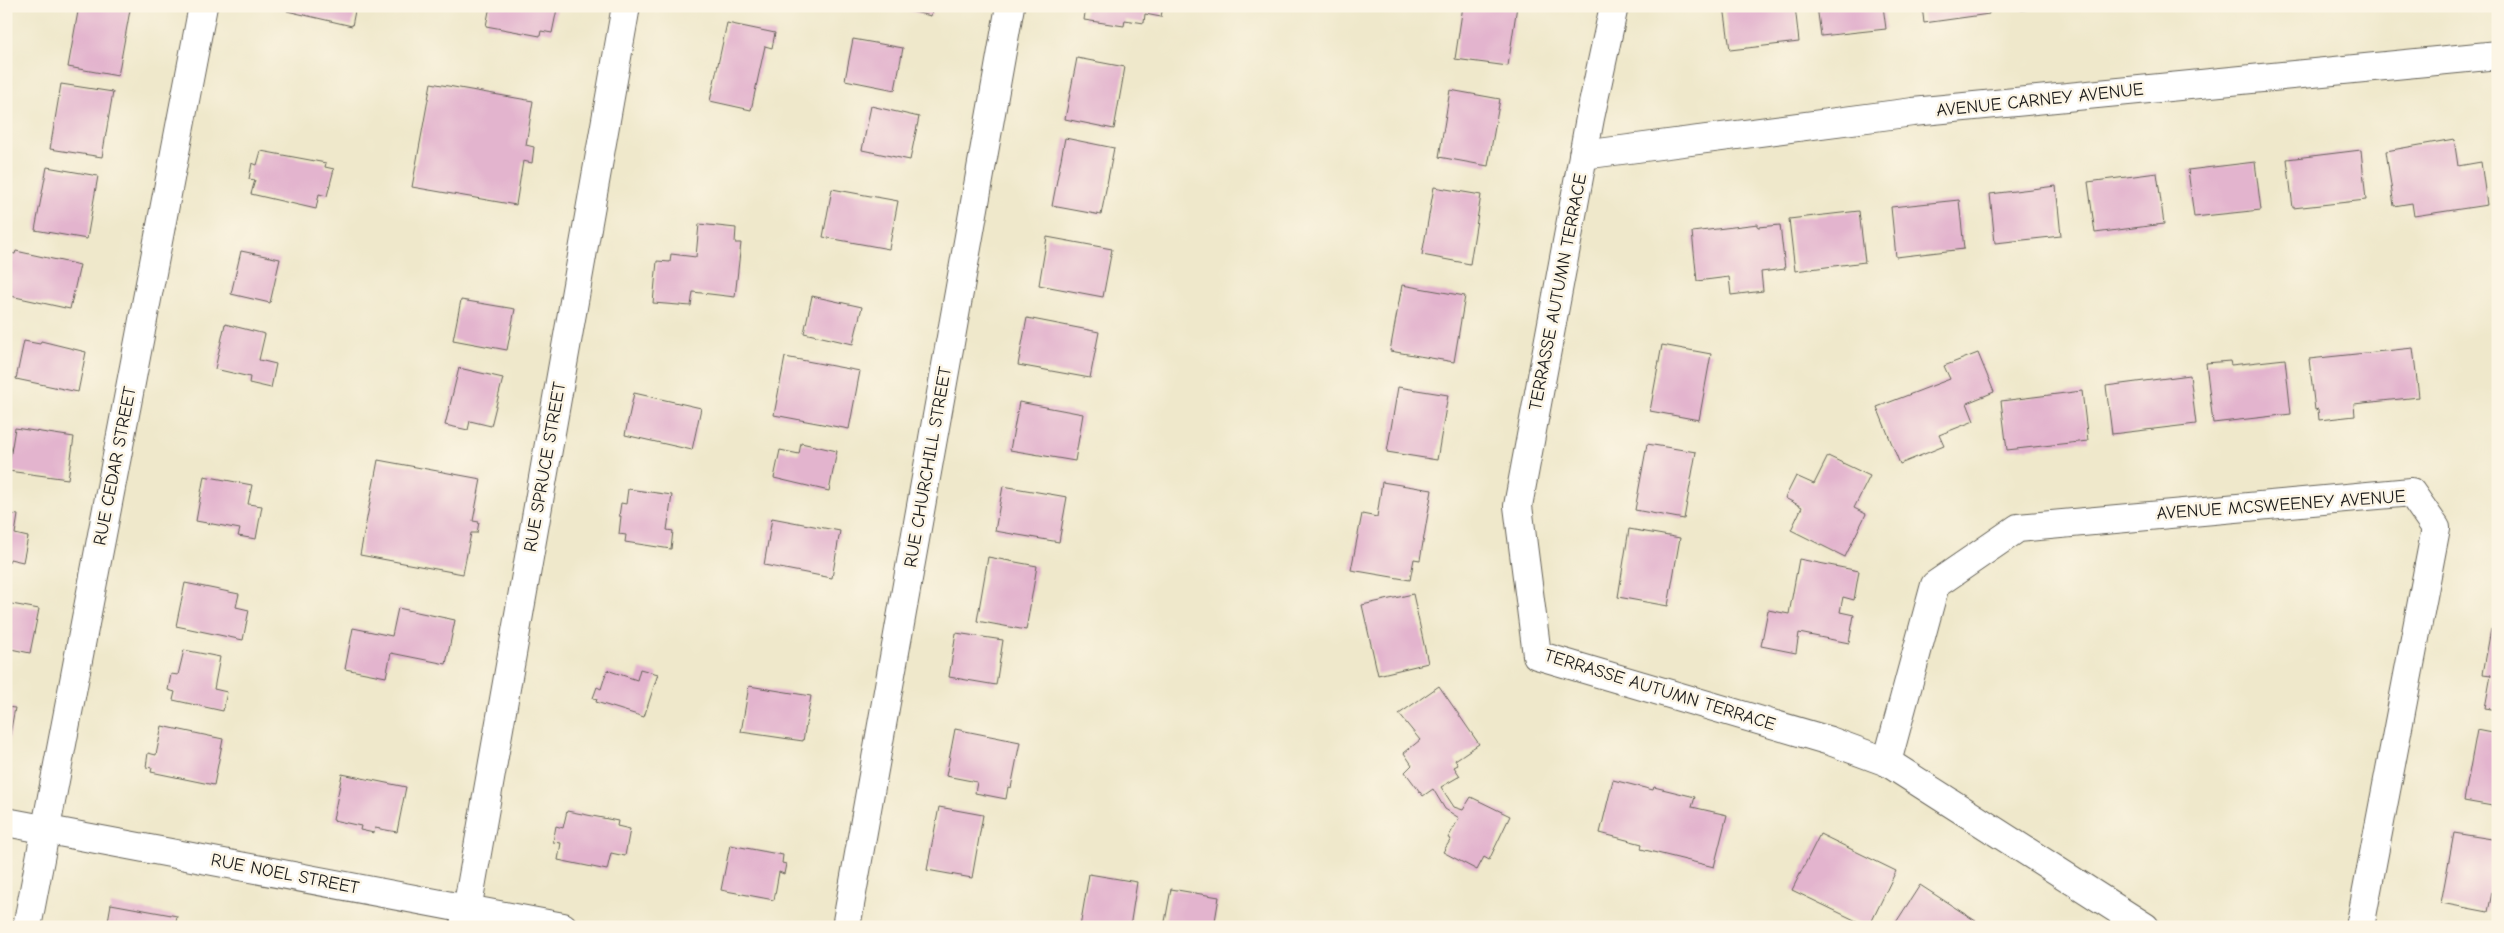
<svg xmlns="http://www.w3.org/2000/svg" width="2504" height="933" font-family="'Comic Neue',sans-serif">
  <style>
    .building { fill: #e3b4ce }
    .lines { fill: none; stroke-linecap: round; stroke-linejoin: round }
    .minor-casing { stroke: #666359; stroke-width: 30 }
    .minor { stroke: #fff; stroke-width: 28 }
    .labels { text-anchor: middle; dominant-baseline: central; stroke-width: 5; stroke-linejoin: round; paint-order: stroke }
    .street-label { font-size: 18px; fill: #1c1c1c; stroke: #fcf5e5 }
  </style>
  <rect width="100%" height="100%" fill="#fcf5e5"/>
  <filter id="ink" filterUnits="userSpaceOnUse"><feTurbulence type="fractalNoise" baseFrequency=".02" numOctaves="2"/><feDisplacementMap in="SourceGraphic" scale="10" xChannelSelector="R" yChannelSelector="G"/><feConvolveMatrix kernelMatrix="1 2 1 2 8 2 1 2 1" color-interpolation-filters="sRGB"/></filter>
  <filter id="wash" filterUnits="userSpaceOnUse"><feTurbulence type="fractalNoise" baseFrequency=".0096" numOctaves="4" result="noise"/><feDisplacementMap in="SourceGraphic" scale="20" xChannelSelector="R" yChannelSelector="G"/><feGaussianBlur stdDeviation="1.12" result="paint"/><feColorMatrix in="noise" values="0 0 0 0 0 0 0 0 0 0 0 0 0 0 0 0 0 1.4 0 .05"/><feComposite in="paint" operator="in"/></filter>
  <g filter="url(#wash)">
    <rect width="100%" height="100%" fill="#efe8cb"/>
    <g id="blocks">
      <g class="building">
        <path d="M79,6H109L130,10L118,76L68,67Z"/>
        <path d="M288,6H356L352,26L287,11Z"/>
        <path d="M490,6H547L557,9L552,33L541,31L540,36L486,26Z"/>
        <path d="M889,6H933L931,16Z"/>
        <path d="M1086,6H1163L1161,17L1145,14L1144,23L1125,20L1124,26L1084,20Z"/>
        <path d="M1463,6H1517L1508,66L1455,59Z"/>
        <path d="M1724,6H1795L1799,42L1730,50Z"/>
        <path d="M1817,6H1883L1886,29L1821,36Z"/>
        <path d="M1922,6H1988L1989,14L1924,23Z"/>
        <path d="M2021,6H2045V8L2021,10Z"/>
        <path d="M727,23L775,33L772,48L765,46L751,110L710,101Z"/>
        <path d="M853,39L903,48L895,90L845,80Z"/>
        <path d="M1077,58L1125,67L1114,129L1065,119Z"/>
        <path d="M431,83L533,101L526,145L534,147L532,163L523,161L516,205L412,187Z"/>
        <path d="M61,84L113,92L102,157L50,149Z"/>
        <path d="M1450,90L1500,99L1488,166L1439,157Z"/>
        <path d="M871,106L919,117L910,160L862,150Z"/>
        <path d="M1065,138L1114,148L1101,215L1052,206Z"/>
        <path d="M2454,139L2458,166L2481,162L2487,205L2414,216L2412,203L2394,206L2386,151Z"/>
        <path d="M2361,150L2366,200L2293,208L2287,159Z"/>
        <path d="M261,151L326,163L325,167L334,169L327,196L319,194L316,209L251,194L255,180L249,179L252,163L257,165Z"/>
        <path d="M2255,162L2261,210L2194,217L2188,170Z"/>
        <path d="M47,167L98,176L87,239L35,230Z"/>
        <path d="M2157,173L2164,224L2095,233L2088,182Z"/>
        <path d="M2056,186L2061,236L1995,243L1990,194Z"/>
        <path d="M1434,187L1481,195L1470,264L1422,255Z"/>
        <path d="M832,189L898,201L889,249L823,237Z"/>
        <path d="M1959,200L1964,249L1896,257L1891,207Z"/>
        <path d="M1859,211L1865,262L1795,271L1789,219Z"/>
        <path d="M699,224L736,228L735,243H741L735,297L693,292L691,306L653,303L657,261L670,262L671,254L696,257Z"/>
        <path d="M1758,224V227L1780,225L1785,269L1761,272L1763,291L1731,295L1729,277L1697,281L1692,232Z"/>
        <path d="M1047,237L1112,249L1103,297L1039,285Z"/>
        <path d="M16,251L80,265L70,309L6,295V252L15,254Z"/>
        <path d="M241,251L280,259L270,303L231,294Z"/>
        <path d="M1402,285L1465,296L1454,362L1390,351Z"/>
        <path d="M812,296L862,307L853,344L804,333Z"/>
        <path d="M461,300L515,309L507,350L453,340Z"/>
        <path d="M1027,318L1099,332L1090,378L1018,365Z"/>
        <path d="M225,324L265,334L259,360L276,364L271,388L249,383L250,377L215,369Z"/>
        <path d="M24,341L40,344L41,341L86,352L78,392L16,379Z"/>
        <path d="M1662,345L1711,354L1699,420L1650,411Z"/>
        <path d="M2413,348L2419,397L2354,404L2355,416L2319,420L2318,409L2315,410L2309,359Z"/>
        <path d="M1978,353L1994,392L1967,403L1974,421L1939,435L1944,446L1900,464L1877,407L1950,379L1944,366Z"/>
        <path d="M785,357L860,371L849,429L774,415Z"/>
        <path d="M2285,359L2291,414L2213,423L2206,363L2230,361L2231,365Z"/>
        <path d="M459,368L503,378L491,426L470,421L468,430L445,425Z"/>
        <path d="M2190,375L2196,424L2112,434L2106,386Z"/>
        <path d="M1398,387L1448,395L1437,460L1387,452Z"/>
        <path d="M2082,391L2088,441L2007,450L2001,401Z"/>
        <path d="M634,393L701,408L692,450L625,435Z"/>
        <path d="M1019,402L1083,414L1075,461L1010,450Z"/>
        <path d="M15,428L74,437L68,479L8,471Z"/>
        <path d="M801,443L837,451L829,491L774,478L780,450L799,454Z"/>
        <path d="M1647,444L1696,452L1684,519L1635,510Z"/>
        <path d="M1828,456L1870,476L1854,508L1866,514L1845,557L1791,530L1802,507L1785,498L1796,476L1814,484Z"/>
        <path d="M378,460L481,479L473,521L479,522L477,533H471L463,574L360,555Z"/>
        <path d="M204,476L252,485L248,504L262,506L256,539L238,536L240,529L196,521Z"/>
        <path d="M1382,482L1432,490L1420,560L1414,559L1410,580L1351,570L1362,514L1377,517Z"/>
        <path d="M1003,486L1067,497L1059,542L995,531Z"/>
        <path d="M628,489L672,495L667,530L673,531L671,549L625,542L626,535L619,534L621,516H619L621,503L626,504Z"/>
        <path d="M6,513L18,515L15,534L28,537L23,562L10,559L9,562H6Z"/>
        <path d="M772,518L840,531L832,578L764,565Z"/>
        <path d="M1629,529L1680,538L1668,606L1618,597Z"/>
        <path d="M988,557L1037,566L1026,630L977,621Z"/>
        <path d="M1799,559L1859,571L1854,600L1843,597L1840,612L1854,615L1849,643L1799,633L1796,653L1761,646L1768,610L1789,614Z"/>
        <path d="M185,583L239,594L236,607L249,610L243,640L176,626Z"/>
        <path d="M1413,594L1428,663L1378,675L1362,605Z"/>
        <path d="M6,603L39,609L30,653L6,648Z"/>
        <path d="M398,608L455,620L446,664L391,653L386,677L345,669L353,628L392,636Z"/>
        <path d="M2491,629L2498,630V710L2485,708L2491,675L2483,674Z"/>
        <path d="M956,633L1003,640L996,685L949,677Z"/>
        <path d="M184,650L220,657L214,689L227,692L223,711L173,700L175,692L168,690L171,674L178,675Z"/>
        <path d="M640,669L658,674L644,717L596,702L597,699L593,698L597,687L601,689L607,670L637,680Z"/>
        <path d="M749,686L811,696L803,741L741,732Z"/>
        <path d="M1439,686L1479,744L1455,760L1458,765L1454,767L1460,776L1441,787L1454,807L1463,810L1471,797L1510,816L1489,860L1484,857L1477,870L1443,852L1451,839L1448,838L1459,818L1445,809L1433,789L1423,796L1405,772L1412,765L1404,753L1420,740L1399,714Z"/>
        <path d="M6,707L15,708L7,750H6Z"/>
        <path d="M162,726L223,739L214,785L151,772L152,768L146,767L148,753L156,755Z"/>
        <path d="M955,729L1020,742L1011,788L1008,787L1006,799L975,793L977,782L946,776Z"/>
        <path d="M2477,730L2498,734V807L2464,801Z"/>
        <path d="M342,774L406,787L397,832L375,828L374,833L360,830L361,826L333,820Z"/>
        <path d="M1613,780L1653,790L1654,787L1695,797L1692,807L1727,815L1714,867L1641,849L1642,844L1600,833Z"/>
        <path d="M939,807L983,815L972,878L927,870Z"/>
        <path d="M567,811L618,821L617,826L630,829L625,856L611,853L607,870L558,860L561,843L553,842L556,826L563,828Z"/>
        <path d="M2454,833L2498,840V863L2488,912L2441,903Z"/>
        <path d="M1820,834L1896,871L1869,927L1792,890Z"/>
        <path d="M730,845L783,855L782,863L786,864L784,874L779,872L774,900L721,890Z"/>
        <path d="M1089,874L1137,882L1130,927H1080Z"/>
        <path d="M1920,885L1985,927H1893Z"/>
        <path d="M1171,889L1219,897L1214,927H1164Z"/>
        <path d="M111,904L177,916L175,927H107Z"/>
      </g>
    </g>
  </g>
  <g filter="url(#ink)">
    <use href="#blocks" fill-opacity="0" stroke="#666359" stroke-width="1"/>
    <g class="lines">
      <g class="minor-casing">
        <g id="minor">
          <path d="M1614,6L1590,118L1518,506L1537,655L1830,741L1887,762L2145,927"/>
          <path d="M1583,155L1913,112L2498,55"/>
          <path d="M1887,762L1935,585L2018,528L2411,492L2436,528L2360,927"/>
          <path d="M6,822L563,927"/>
          <path d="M27,927L203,6"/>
          <path d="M464,927L626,6"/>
          <path d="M846,927L1010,6"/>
        </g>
      </g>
      <use href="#minor" class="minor"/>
    </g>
  </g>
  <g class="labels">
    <g class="street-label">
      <text transform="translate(2040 100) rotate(-6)">AVENUE CARNEY AVENUE</text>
      <text transform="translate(1558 292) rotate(-79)">TERRASSE AUTUMN TERRACE</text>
      <text transform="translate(115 466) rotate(-79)">RUE CEDAR STREET</text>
      <text transform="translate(545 467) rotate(-80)">RUE SPRUCE STREET</text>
      <text transform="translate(928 467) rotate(-80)">RUE CHURCHILL STREET</text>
      <text transform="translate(2281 505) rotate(-4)">AVENUE MCSWEENEY AVENUE</text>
      <text transform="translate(1660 690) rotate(17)">TERRASSE AUTUMN TERRACE</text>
      <text transform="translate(285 874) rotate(11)">RUE NOEL STREET</text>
    </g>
  </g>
  <rect width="2504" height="933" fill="none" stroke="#fcf5e5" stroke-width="25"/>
</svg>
